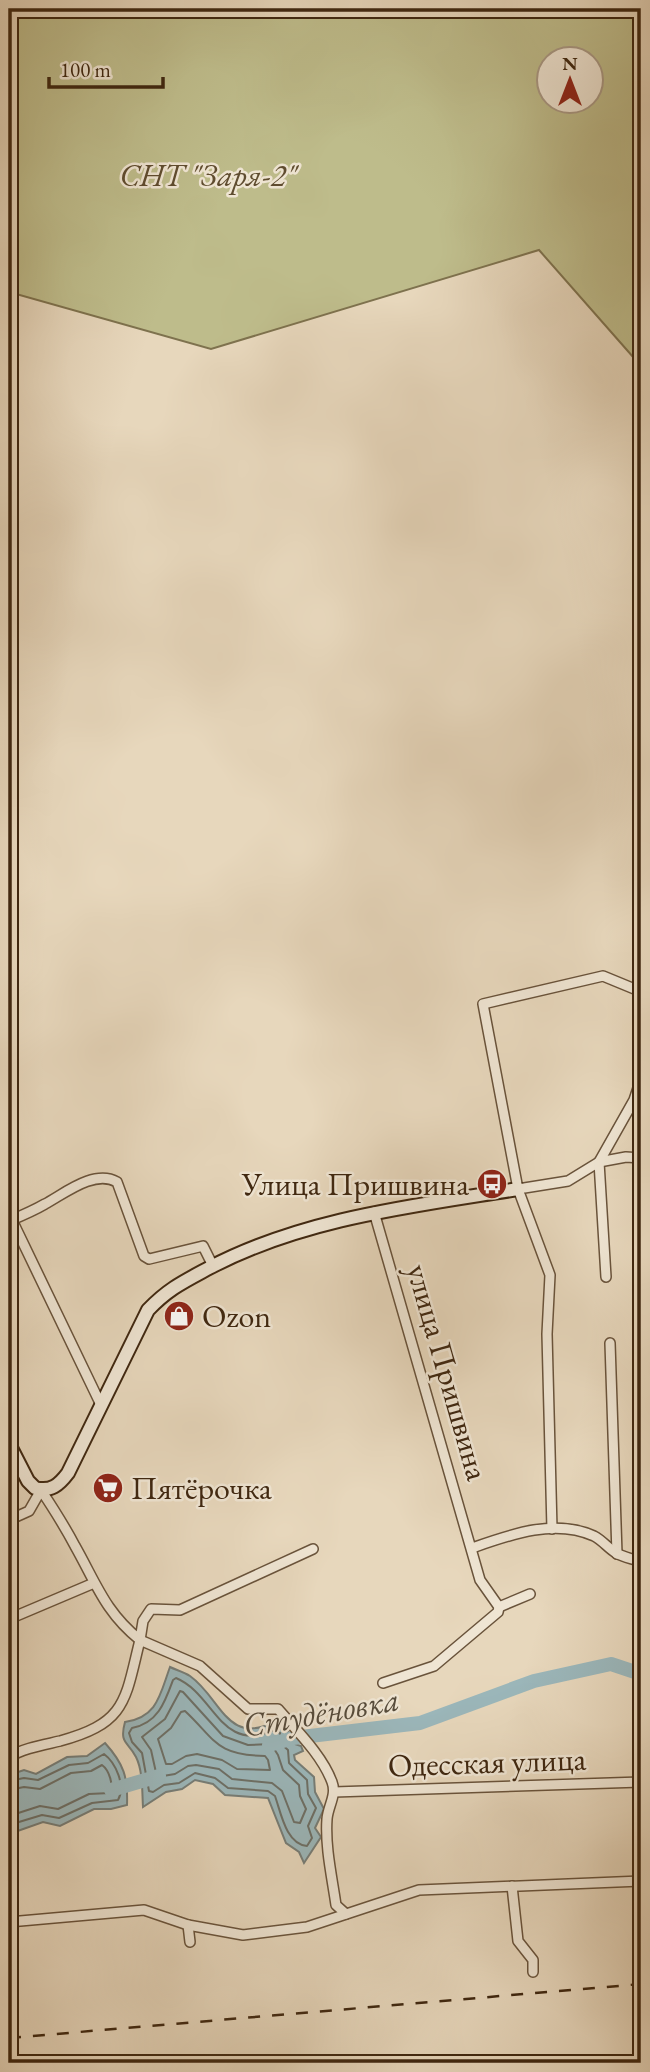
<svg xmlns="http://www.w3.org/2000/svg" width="650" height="2072" font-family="'EB Garamond',serif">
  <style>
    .green { fill: #bebc8b; stroke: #7e724e; stroke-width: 2; fill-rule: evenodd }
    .water { fill: #9bb7bb; stroke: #767d77; stroke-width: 2 }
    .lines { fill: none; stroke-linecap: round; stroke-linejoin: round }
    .shore { stroke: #6d6f66; stroke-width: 2 }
    .river { stroke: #9bb7bb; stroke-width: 14 }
    .street-casing { stroke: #69533b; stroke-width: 12 }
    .secondary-casing { stroke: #3f2710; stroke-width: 16 }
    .street { stroke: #efe5d3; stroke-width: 9 }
    .secondary { stroke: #efe5d3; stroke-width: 12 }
    .rail { stroke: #3f2710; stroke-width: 2.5; stroke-dasharray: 12 12; stroke-linecap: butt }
    .labels { text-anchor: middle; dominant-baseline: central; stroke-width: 5; stroke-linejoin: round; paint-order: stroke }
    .park-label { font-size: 32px; font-style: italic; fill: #5f4c2f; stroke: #efe5d3 }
    .poi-label { font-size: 32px; fill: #3f2710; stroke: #efe5d3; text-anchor: start }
    .street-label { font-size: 32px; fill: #3f2710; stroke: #efe5d3 }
    .water-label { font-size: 33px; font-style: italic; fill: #564b3b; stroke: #efe5d3 }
  </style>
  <rect width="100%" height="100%" fill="#e7d7bc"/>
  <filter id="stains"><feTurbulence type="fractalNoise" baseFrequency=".00286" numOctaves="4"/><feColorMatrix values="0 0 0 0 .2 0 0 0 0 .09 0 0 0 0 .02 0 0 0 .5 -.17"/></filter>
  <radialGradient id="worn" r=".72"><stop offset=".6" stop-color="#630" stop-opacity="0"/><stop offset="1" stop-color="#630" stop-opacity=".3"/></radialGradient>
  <path class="green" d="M9,9H641V366L539,250L211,349L9,292ZM548,60H590V102H548Z"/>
  <g class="water">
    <path d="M170,1667C176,1670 184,1672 190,1676C221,1698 227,1746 274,1722L289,1729L286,1741L301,1746L303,1751L294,1755L295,1760L314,1777L315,1792L324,1809L315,1828L321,1837L304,1863L299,1852L286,1843L268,1798L225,1795L213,1784L195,1780L182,1789L166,1792L143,1807C142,1791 143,1771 136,1757C128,1741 119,1744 125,1722C158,1717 160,1694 170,1667Z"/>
    <path d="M105,1743C124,1764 128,1777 127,1805L111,1809H94L60,1826L43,1822L9,1834V1775L24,1770L36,1774L67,1757L87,1756Z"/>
  </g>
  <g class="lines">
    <g class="shore">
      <path d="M176,1678C215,1694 220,1754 274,1730L280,1733V1743L288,1750L289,1763L307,1780L308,1794L316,1808L308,1826L312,1838L307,1846C286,1844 281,1813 275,1796L268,1791L228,1788L215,1778L195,1773L179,1783L164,1785L153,1792L149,1791L142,1753L132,1742L129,1733L132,1728C158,1723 165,1702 173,1680Z"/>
      <path d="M180,1691L183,1692L223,1736L248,1745L271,1744L278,1755L283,1770L299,1785L300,1796L306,1809L300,1823L294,1822L282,1791L272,1783L232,1779L219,1769L196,1765L188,1766L175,1774L157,1777L151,1750L142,1737L165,1719Z"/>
      <path d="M185,1711C216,1740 215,1755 265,1756L268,1760L270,1770L237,1769L222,1760L197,1754L186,1756L172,1764H166L158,1739L171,1728L181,1712Z"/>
      <path d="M9,1781L24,1778L38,1780L69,1765L88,1763L104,1754C116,1763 126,1786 118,1800L92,1803L59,1818L42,1815L9,1825"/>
      <path d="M9,1790L24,1787L40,1789L71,1773L91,1771L102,1765C109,1770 114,1785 110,1793L89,1794L58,1809L40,1806L9,1816"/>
    </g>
    <g class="river">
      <path d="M269,1745L293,1738L420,1723L534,1681L611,1664L641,1674"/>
      <path d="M111,1790L159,1776"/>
    </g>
    <g class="street-casing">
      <g id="street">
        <path d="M518,1189L568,1181L599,1162L626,1157L641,1158"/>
        <path d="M374,1212L480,1580L499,1607L498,1612L434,1666L383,1683"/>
        <path d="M12,1220L101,1405"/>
        <path d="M9,1221C21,1216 33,1211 45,1204C64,1194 94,1169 117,1182L144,1256L149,1259L203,1246L213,1266"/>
        <path d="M606,1277L599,1162L634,1100L641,1079"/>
        <path d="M610,1343L617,1554"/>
        <path d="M9,1520L29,1511L41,1490C53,1508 65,1527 75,1546C96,1583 105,1612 140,1640L143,1621L151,1609L180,1610L313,1549"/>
        <path d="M552,1529L547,1334L550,1275L518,1189L483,1004L603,976L637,990L641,998"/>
        <path d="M472,1548C509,1535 554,1518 594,1536C602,1540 608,1548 616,1553C623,1557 633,1559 641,1562"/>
        <path d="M499,1607L530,1594"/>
        <path d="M9,1619L94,1583"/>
        <path d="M9,1757C24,1748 43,1745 60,1741C127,1723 125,1700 140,1640L200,1666L248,1709H278C297,1731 322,1755 332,1782C337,1795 328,1806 327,1819C325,1847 332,1877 336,1905L346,1914"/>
        <path d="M334,1792L641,1782"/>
        <path d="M512,1886L518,1941L533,1960V1972"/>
        <path d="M9,1922L144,1910L188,1925L243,1935L307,1927L419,1890L641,1881"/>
        <path d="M188,1925L190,1942"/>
      </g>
    </g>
    <g class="secondary-casing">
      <path id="secondary" d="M9,1444L28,1481L35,1488C51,1492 59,1485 68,1473L148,1310C168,1289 183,1282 209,1268C304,1218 413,1206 518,1189"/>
    </g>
    <use href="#street" class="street"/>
    <use href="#secondary" class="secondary"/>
    <path class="rail" d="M9,2038L641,1984"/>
  </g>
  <defs>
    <g id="bus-disc" transform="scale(1.575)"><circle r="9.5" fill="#8f2418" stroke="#efe5d3"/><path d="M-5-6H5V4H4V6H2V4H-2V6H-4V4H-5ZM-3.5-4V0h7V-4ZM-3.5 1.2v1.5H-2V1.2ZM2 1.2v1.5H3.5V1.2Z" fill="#fff"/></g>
    <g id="shop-disc" transform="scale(1.575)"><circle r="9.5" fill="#8f2418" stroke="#efe5d3"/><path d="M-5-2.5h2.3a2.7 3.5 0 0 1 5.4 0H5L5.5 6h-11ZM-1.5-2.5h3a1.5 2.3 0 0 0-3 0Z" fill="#fff"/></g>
    <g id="supermarket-disc" transform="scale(1.575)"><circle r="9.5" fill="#8f2418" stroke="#efe5d3"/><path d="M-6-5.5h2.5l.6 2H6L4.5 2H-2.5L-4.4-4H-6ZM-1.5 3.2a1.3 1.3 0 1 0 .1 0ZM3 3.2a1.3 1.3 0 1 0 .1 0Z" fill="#fff"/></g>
  </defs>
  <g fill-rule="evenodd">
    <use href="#bus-disc" x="492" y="1184"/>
    <use href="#shop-disc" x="179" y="1316"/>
    <use href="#supermarket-disc" x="108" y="1488"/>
  </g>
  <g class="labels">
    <g class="park-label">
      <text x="208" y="175">СНТ "Заря-2"</text>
    </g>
    <g class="poi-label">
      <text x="469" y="1184" text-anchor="end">Улица Пришвина</text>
      <text x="202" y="1316">Ozon</text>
      <text x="131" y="1488">Пятёрочка</text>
    </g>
    <g class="street-label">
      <text transform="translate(448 1372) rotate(74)">улица Пришвина</text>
      <text transform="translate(487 1762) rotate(-2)">Одесская улица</text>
    </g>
    <g class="water-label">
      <text transform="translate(321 1712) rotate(-10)">Студёновка</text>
    </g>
  </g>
  <rect width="650" height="2072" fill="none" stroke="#e7d7bc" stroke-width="35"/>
  <rect x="10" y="10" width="629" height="2051" fill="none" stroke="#3f2710" stroke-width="3.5"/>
  <rect x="18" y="18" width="615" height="2037" fill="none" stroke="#3f2710" stroke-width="2"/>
  <g transform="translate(570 80)"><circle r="33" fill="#efe5d3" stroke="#a99985" stroke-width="2"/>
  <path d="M0-5L12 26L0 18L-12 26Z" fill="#8f2418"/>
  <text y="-10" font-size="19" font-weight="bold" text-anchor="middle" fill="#3f2710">N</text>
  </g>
  <path d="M49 77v10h114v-10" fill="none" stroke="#3f2710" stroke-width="3.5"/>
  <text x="60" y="77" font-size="21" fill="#3f2710" stroke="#efe5d3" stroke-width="5" paint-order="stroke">100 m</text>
  <rect width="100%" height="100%" filter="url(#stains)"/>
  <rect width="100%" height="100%" fill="url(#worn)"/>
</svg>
